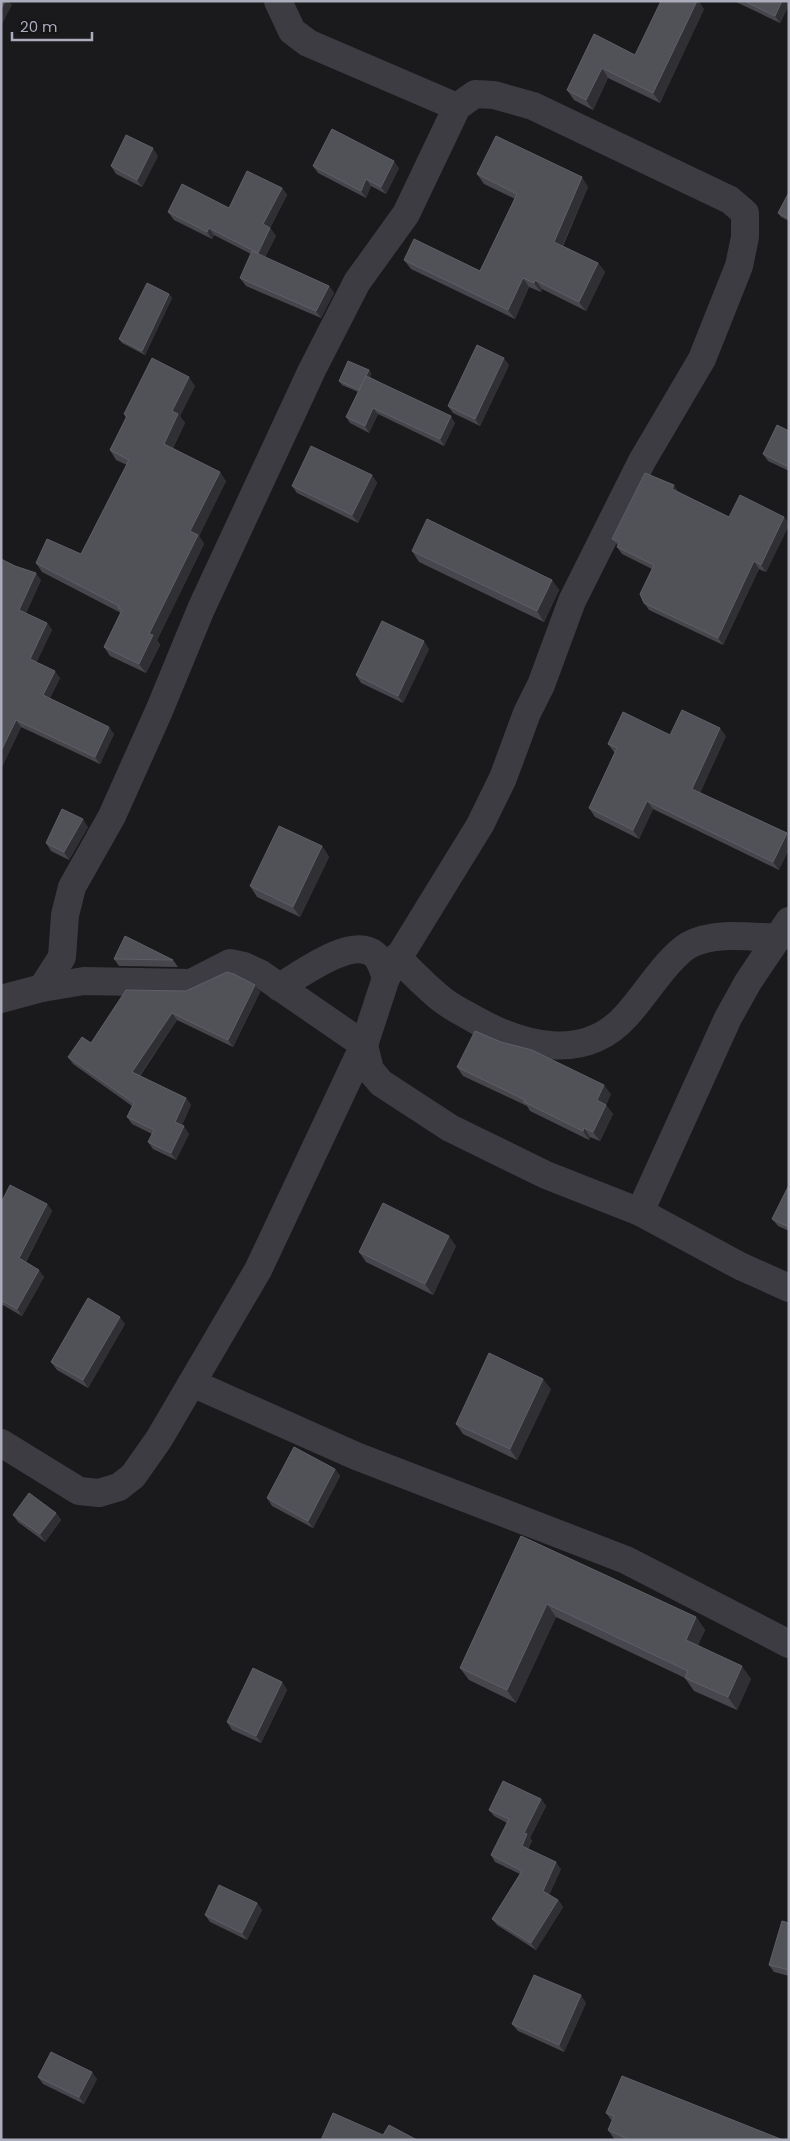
<svg xmlns="http://www.w3.org/2000/svg" width="790" height="2141" font-family="Poppins,sans-serif">
  <style>
    .lines { fill: none; stroke-linecap: round; stroke-linejoin: round }
    .minor { stroke: #3d3c43; stroke-width: 28 }
    .wall { fill: #47464c }
    .shaded-wall { fill: #302f34 }
    .building { fill: #515158; stroke: #5f5f68 }
  </style>
  <rect width="100%" height="100%" fill="#1a191c"/>
  <g class="lines">
    <g class="minor">
      <path d="M278,1L292,31L308,43L457,107"/>
      <path d="M397,957C412,972 427,988 444,1001C453,1008 464,1013 474,1019C522,1046 584,1063 626,1016C644,997 667,958 689,945C715,931 751,937 779,938"/>
      <path d="M279,987C301,975 351,936 374,954C381,960 383,970 386,978"/>
      <path d="M1,999L42,988L84,981L191,983L230,963L244,966L261,974L364,1045L370,1070L381,1083L450,1128L546,1175L640,1212L740,1266L789,1288"/>
      <path d="M640,1212L728,1018L748,982L789,921"/>
      <path d="M192,1383L356,1456L626,1560L789,1644"/>
      <path d="M1,1443L79,1491L99,1493L119,1487L133,1476L159,1439L258,1270L364,1045L386,978L480,825L503,778L527,713L541,685L572,601L642,461L702,359L739,266L745,237V213L730,200L533,106L494,95L475,94L457,107L406,214L357,282L312,370L201,609L159,711L112,816L72,887L65,915L62,957L42,988"/>
    </g>
  </g>
  <g class="wall">
    <path d="M734,1H789V5L780,23Z"/>
    <path d="M704,9L660,103L608,78L593,110L574,100L567,90L594,34L635,55Z"/>
    <path d="M158,156L142,187L116,174L111,166Z"/>
    <path d="M313,166L399,168L386,194L371,186L366,198L318,173Z"/>
    <path d="M477,174L588,187L563,246L598,263L605,272L586,311L542,289L541,292L529,287L515,319L411,269L404,260L480,271L515,199L484,184Z"/>
    <path d="M282,188L287,195L270,228L276,236L265,257L329,286L334,293L321,318L246,286L240,278L251,254L214,235L212,239L174,220L168,212L229,208Z"/>
    <path d="M789,194V221L781,217L778,213Z"/>
    <path d="M169,294L172,298L145,355L122,343L119,339Z"/>
    <path d="M509,365L480,426L453,413L448,406Z"/>
    <path d="M369,370L371,373L370,377L455,423L444,446L378,414L369,433L350,423L346,417L358,392L342,385L339,381Z"/>
    <path d="M195,386L180,416L185,423L173,448L226,481L199,536L204,544L157,640L160,645L146,673L110,656L104,647L121,613L42,572L36,563L81,554L127,465L116,460L110,450L126,418L124,414Z"/>
    <path d="M789,431V471L768,461L763,454Z"/>
    <path d="M372,475L377,483L358,523L297,493L292,486Z"/>
    <path d="M679,493L729,517L789,523V525L766,572L759,569L723,645L649,610L644,603L652,569L622,554L617,547L618,546L612,539Z"/>
    <path d="M412,551L552,580L559,590L544,622L419,562Z"/>
    <path d="M1,559L41,580L26,613L47,623L52,630L36,662L60,678L50,698L114,734L100,764L21,727L1,769Z"/>
    <path d="M429,649L403,703L361,683L356,675Z"/>
    <path d="M670,735L726,736L700,793L787,833L779,870L653,809L639,839L595,817L589,808L615,753L614,752L608,744Z"/>
    <path d="M88,827L69,860L51,851L46,843Z"/>
    <path d="M322,846L329,857L300,917L257,897L250,886Z"/>
    <path d="M114,959L173,960L178,967L119,966Z"/>
    <path d="M255,985L260,992L233,1047L177,1020L140,1076L186,1098L191,1105L182,1125L189,1134L176,1160L153,1149L148,1142L152,1134L132,1124L127,1117L132,1106L73,1064L68,1057L91,1043L186,991Z"/>
    <path d="M457,1067L611,1094L606,1105L613,1114L600,1141L590,1137L589,1140L530,1111L527,1106L463,1076Z"/>
    <path d="M789,1185V1231L778,1226L772,1219Z"/>
    <path d="M1,1203L47,1204L52,1211L26,1262L44,1277L22,1316L1,1304Z"/>
    <path d="M456,1246L433,1295L366,1262L359,1252Z"/>
    <path d="M125,1324L88,1388L57,1370L51,1362Z"/>
    <path d="M551,1389L517,1460L463,1434L456,1424Z"/>
    <path d="M335,1469L340,1476L313,1528L272,1506L267,1498Z"/>
    <path d="M56,1513L61,1520L45,1542L18,1522L13,1515Z"/>
    <path d="M521,1536L696,1617L705,1630L698,1645L751,1679L737,1710L694,1691L685,1678L556,1617L516,1703L469,1680L460,1668Z"/>
    <path d="M282,1682L287,1690L261,1743L232,1730L227,1722Z"/>
    <path d="M541,1799L546,1806L530,1838L532,1841L528,1849L561,1869L549,1895L558,1900L563,1907L536,1950L497,1925L492,1919L520,1874L495,1862L491,1855L507,1823L494,1816L489,1810Z"/>
    <path d="M257,1903L262,1910L247,1940L210,1922L205,1915Z"/>
    <path d="M789,1923V1976L774,1972L769,1965Z"/>
    <path d="M586,2003L564,2052L518,2031L512,2024Z"/>
    <path d="M38,2077L97,2079L84,2104L43,2084Z"/>
    <path d="M606,2113L783,2140H615L608,2130L612,2121Z"/>
  </g>
  <g class="shaded-wall">
    <path d="M5,1H9L12,5L1,26V9Z"/>
    <path d="M697,1H699L704,9L660,103L653,93Z"/>
    <path d="M782,1H789V5L780,23L775,16Z"/>
    <path d="M602,68L608,78L593,110L586,100Z"/>
    <path d="M153,148L158,156L142,187L137,180Z"/>
    <path d="M394,161L399,168L386,194L381,187Z"/>
    <path d="M582,177L588,187L560,251L554,242Z"/>
    <path d="M366,179L371,186L366,198L361,191Z"/>
    <path d="M282,188L287,195L268,232L263,224Z"/>
    <path d="M209,228L214,235L212,239L207,232Z"/>
    <path d="M270,228L276,236L263,260L258,253Z"/>
    <path d="M598,263L605,272L586,311L579,302Z"/>
    <path d="M523,278L529,287L515,319L508,310Z"/>
    <path d="M535,280L542,289L541,292L534,283Z"/>
    <path d="M329,286L334,293L321,318L316,311Z"/>
    <path d="M169,294L172,298L145,355L142,351Z"/>
    <path d="M504,358L509,365L480,426L475,419Z"/>
    <path d="M369,370L371,373L362,394L359,391Z"/>
    <path d="M189,377L195,386L180,416L185,423L170,453L164,444L172,411Z"/>
    <path d="M373,408L378,414L369,433L365,426Z"/>
    <path d="M451,416L455,423L444,446L440,439Z"/>
    <path d="M220,472L226,481L199,536L204,544L157,640L160,645L146,673L139,664L149,634L190,531Z"/>
    <path d="M372,475L377,483L358,523L352,515Z"/>
    <path d="M674,485L679,493L672,489Z"/>
    <path d="M784,517L789,523V525L766,572L761,565Z"/>
    <path d="M754,561L759,569L723,645L718,638Z"/>
    <path d="M36,573L41,580L24,617L19,610Z"/>
    <path d="M552,580L559,590L544,622L537,611Z"/>
    <path d="M47,623L52,630L35,666L30,659Z"/>
    <path d="M424,641L429,649L403,703L398,696Z"/>
    <path d="M55,671L60,678L48,702L43,695Z"/>
    <path d="M16,720L21,727L1,769V751Z"/>
    <path d="M109,727L114,734L100,764L95,757Z"/>
    <path d="M720,728L726,736L698,797L692,789Z"/>
    <path d="M647,801L653,809L639,839L633,830Z"/>
    <path d="M83,819L88,827L69,860L64,852Z"/>
    <path d="M787,833L789,835V850L779,870L773,862Z"/>
    <path d="M322,846L329,857L300,917L293,907Z"/>
    <path d="M255,985L260,992L233,1047L228,1040Z"/>
    <path d="M172,1013L177,1020L137,1079L132,1072Z"/>
    <path d="M604,1085L611,1094L604,1109L597,1100Z"/>
    <path d="M186,1098L191,1105L180,1129L175,1122Z"/>
    <path d="M606,1105L613,1114L600,1141L593,1132Z"/>
    <path d="M184,1126L189,1134L176,1160L171,1153Z"/>
    <path d="M584,1128L590,1137L589,1140L583,1131Z"/>
    <path d="M47,1204L52,1211L24,1265L19,1258Z"/>
    <path d="M449,1236L456,1246L433,1295L425,1284Z"/>
    <path d="M39,1270L44,1277L22,1316L17,1309Z"/>
    <path d="M120,1317L125,1324L88,1388L83,1380Z"/>
    <path d="M543,1379L551,1389L517,1460L510,1449Z"/>
    <path d="M335,1469L340,1476L313,1528L308,1521Z"/>
    <path d="M56,1513L61,1520L45,1542L40,1534Z"/>
    <path d="M547,1604L556,1617L516,1703L507,1690Z"/>
    <path d="M696,1617L705,1630L695,1652L686,1640Z"/>
    <path d="M742,1666L751,1679L737,1710L728,1697Z"/>
    <path d="M282,1682L287,1690L261,1743L256,1736Z"/>
    <path d="M541,1799L546,1806L530,1838L532,1841L526,1852L522,1846L524,1833Z"/>
    <path d="M556,1862L561,1869L548,1898L543,1891Z"/>
    <path d="M558,1900L563,1907L536,1950L531,1943Z"/>
    <path d="M257,1903L262,1910L247,1940L242,1933Z"/>
    <path d="M581,1995L586,2003L564,2052L559,2045Z"/>
    <path d="M92,2072L97,2079L84,2104L79,2097Z"/>
  </g>
  <g class="building">
    <path d="M1,1H5L1,9Z"/>
    <path d="M661,1H697L653,93L602,68L586,100L567,90L594,34L635,55Z"/>
    <path d="M744,1H782L775,16Z"/>
    <path d="M332,129L394,161L381,187L366,179L361,191L313,166Z"/>
    <path d="M126,135L153,148L137,180L111,166Z"/>
    <path d="M496,136L582,177L554,242L598,263L579,302L535,280L534,283L523,278L508,310L404,260L414,239L480,271L517,194L477,174Z"/>
    <path d="M247,171L282,188L263,224L270,228L258,253L209,228L207,232L168,212L182,184L229,208Z"/>
    <path d="M788,194H789V219L778,213Z"/>
    <path d="M252,251L329,286L316,311L240,278Z"/>
    <path d="M147,283L169,294L142,351L119,339Z"/>
    <path d="M477,345L504,358L475,419L448,406Z"/>
    <path d="M152,358L189,377L172,411L178,414L164,444L220,472L190,531L198,535L149,634L153,635L139,664L104,647L122,610L118,608L119,606L36,563L47,539L81,554L129,460L110,450L127,416L124,414Z"/>
    <path d="M348,361L369,370L359,390L339,381Z"/>
    <path d="M366,376L451,416L440,439L373,408L365,426L346,417Z"/>
    <path d="M777,425L789,431V467L763,454Z"/>
    <path d="M311,446L372,475L352,515L292,486Z"/>
    <path d="M645,473L674,485L672,489L729,517L740,495L784,517L761,565L754,561L718,638L644,603L640,594L654,565L617,547L620,542L612,539Z"/>
    <path d="M427,519L552,580L537,611L412,551Z"/>
    <path d="M1,559L15,566L36,573L19,610L47,623L30,659L55,671L43,695L109,727L95,757L16,720L1,751Z"/>
    <path d="M382,621L424,641L398,696L356,675Z"/>
    <path d="M682,710L720,728L692,789L787,833L773,862L647,801L633,830L589,808L617,748L608,744L623,712L670,735Z"/>
    <path d="M62,809L83,819L64,852L46,843Z"/>
    <path d="M279,826L322,846L293,907L250,886Z"/>
    <path d="M125,936L173,960L114,959Z"/>
    <path d="M227,972L234,974L255,985L228,1040L172,1013L132,1072L186,1098L175,1122L184,1126L171,1153L148,1142L154,1130L127,1117L134,1103L68,1057L82,1037L91,1043L126,990L186,991Z"/>
    <path d="M475,1031L501,1042L532,1050L604,1085L597,1100L606,1105L593,1132L584,1128L583,1131L524,1102L525,1100L457,1067Z"/>
    <path d="M10,1185L47,1204L19,1258L39,1270L17,1309L1,1300V1203Z"/>
    <path d="M789,1185V1227L772,1219Z"/>
    <path d="M383,1203L449,1236L425,1284L359,1252Z"/>
    <path d="M88,1298L120,1317L83,1380L51,1362Z"/>
    <path d="M489,1353L543,1379L510,1449L456,1424Z"/>
    <path d="M294,1447L335,1469L308,1521L267,1498Z"/>
    <path d="M29,1493L56,1513L40,1534L13,1515Z"/>
    <path d="M521,1536L696,1617L686,1640L742,1666L728,1697L685,1678L688,1671L547,1604L507,1690L460,1668Z"/>
    <path d="M253,1668L282,1682L256,1736L227,1722Z"/>
    <path d="M503,1781L541,1799L524,1833L527,1834L522,1846L556,1862L543,1891L558,1900L531,1943L492,1919L522,1871L491,1855L509,1819L489,1810Z"/>
    <path d="M219,1885L257,1903L242,1933L205,1915Z"/>
    <path d="M782,1921L789,1923V1970L769,1965Z"/>
    <path d="M534,1975L581,1995L559,2045L512,2024Z"/>
    <path d="M51,2052L92,2072L79,2097L38,2077Z"/>
    <path d="M622,2076L783,2140H630L608,2130L614,2116L606,2113Z"/>
    <path d="M333,2113L383,2135L389,2125L417,2140H321Z"/>
  </g>
  <rect width="790" height="2141" fill="none" stroke="#abacbc" stroke-width="5"/>
  <path d="M12 32v8h80v-8" fill="none" stroke="#abacbc" stroke-width="2.5"/>
  <text x="20" y="32" font-size="15" fill="#abacbc" stroke="#151417" stroke-width="4" paint-order="stroke">20 m</text>
</svg>
